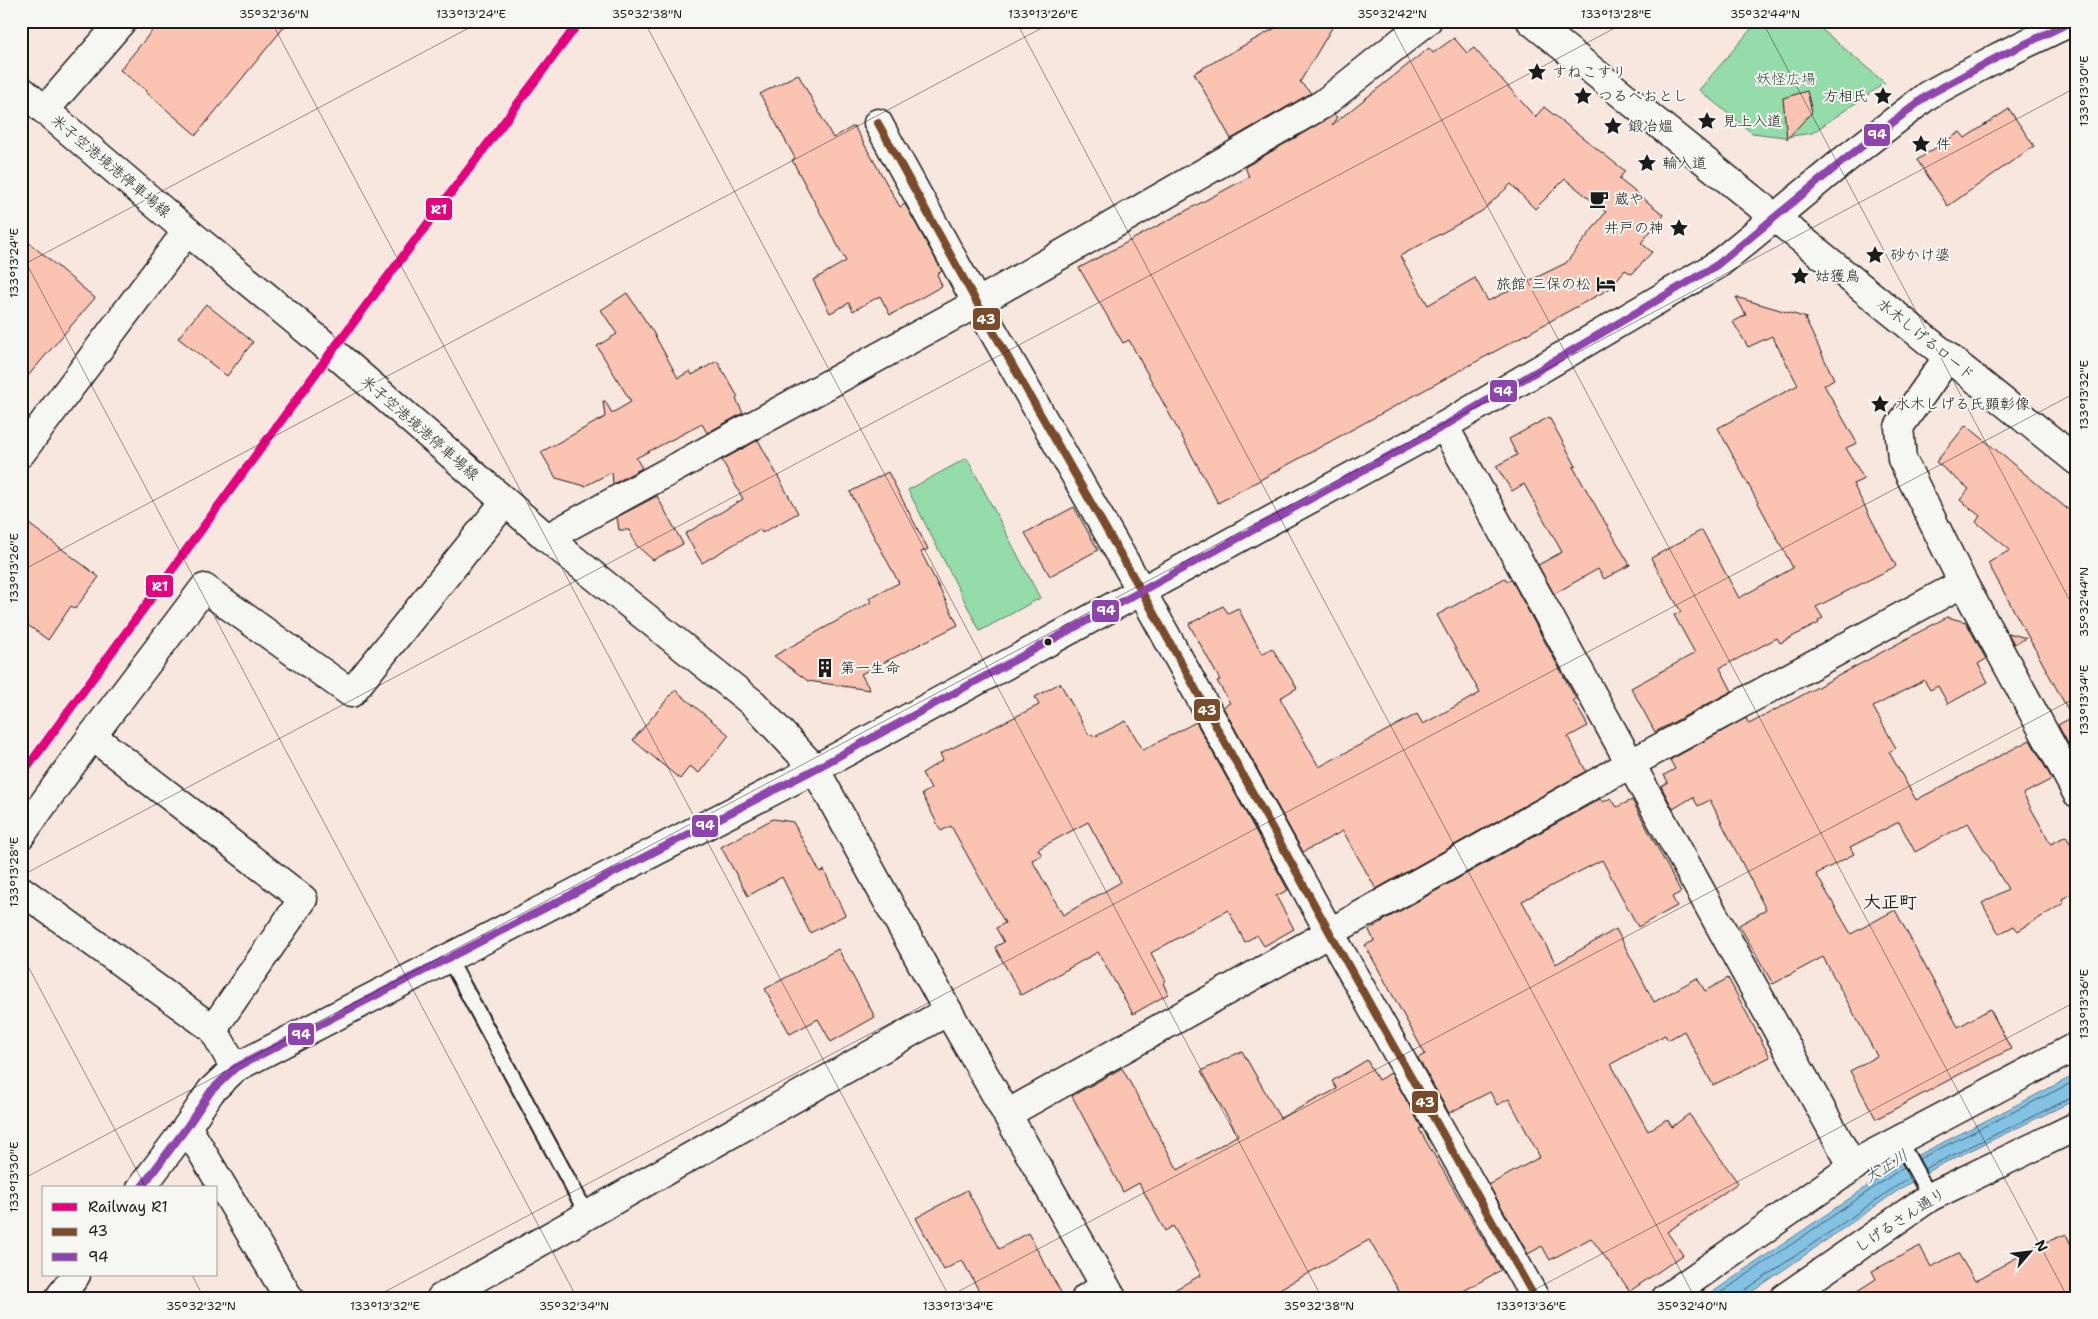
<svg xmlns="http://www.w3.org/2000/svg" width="2098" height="1319" font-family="'Shantell Sans','Klee One',sans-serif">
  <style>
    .green { fill: #94dcaa; stroke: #587c63 }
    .water { fill: #83c2e3; stroke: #5a8093 }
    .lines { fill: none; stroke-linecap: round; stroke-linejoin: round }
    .shore { stroke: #455e6c; stroke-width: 1 }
    .building { fill: #fbc3b1; stroke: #1c1c1c; fill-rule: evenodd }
    .lane-casing { stroke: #1c1c1c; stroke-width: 18 }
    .street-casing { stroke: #1c1c1c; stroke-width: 31 }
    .secondary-casing { stroke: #1c1c1c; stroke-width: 31 }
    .primary-casing { stroke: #1c1c1c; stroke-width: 31 }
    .lane { stroke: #f6f6f2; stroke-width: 14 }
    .street { stroke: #f6f6f2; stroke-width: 28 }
    .secondary { stroke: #f6f6f2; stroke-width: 28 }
    .primary { stroke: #f6f6f2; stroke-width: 28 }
    .bus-1-casing { stroke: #f6f6f2; stroke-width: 11 }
    .bus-2-casing { stroke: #f6f6f2; stroke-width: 11 }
    .bus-1 { stroke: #7a4b2a; stroke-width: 8 }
    .bus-2 { stroke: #8e44ad; stroke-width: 8 }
    .rail-1-casing { stroke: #f6f6f2; stroke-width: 12 }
    .rail-1 { stroke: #e5007d; stroke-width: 9 }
    .ticks { fill: none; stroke: #1c1c1c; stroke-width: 1; stroke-opacity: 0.45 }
    .bus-dot { fill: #1c1c1c; stroke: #f6f6f2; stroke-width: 2 }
    .labels { text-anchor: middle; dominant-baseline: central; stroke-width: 4; stroke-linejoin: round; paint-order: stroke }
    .poi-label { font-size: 15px; fill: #1c1c1c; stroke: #f6f6f2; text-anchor: start }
    .park-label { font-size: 15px; fill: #405647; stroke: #f6f6f2 }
    .street-label { font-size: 15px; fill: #1c1c1c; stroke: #f6f6f2 }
    .water-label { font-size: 16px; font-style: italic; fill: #405662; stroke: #f6f6f2 }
    .quarter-label { font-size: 18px; font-weight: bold; fill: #1c1c1c; stroke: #f6f6f2 }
    .line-badge { stroke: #f6f6f2; stroke-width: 2 }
    .badge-label { font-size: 14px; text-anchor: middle; font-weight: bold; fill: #fff }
    .neatline { fill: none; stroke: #1c1c1c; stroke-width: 2 }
    .ticks-label { font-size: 12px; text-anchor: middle; fill: #1c1c1c }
  </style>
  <rect width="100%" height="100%" fill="#f8e7de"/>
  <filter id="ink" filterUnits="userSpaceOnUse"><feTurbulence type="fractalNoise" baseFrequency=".02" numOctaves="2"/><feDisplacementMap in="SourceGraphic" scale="10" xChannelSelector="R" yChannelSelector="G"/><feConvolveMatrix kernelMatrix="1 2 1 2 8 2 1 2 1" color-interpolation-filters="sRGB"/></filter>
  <g filter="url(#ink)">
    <g class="green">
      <path d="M1758,21H1812L1885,83L1812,133L1785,137L1752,133L1699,90Z"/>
      <path d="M967,458L1040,598L980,631L908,490Z"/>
    </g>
    <path class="water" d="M2077,1074V1099L1938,1166L1900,1189L1743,1298H1704L1897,1166Z"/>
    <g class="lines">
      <g class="shore">
        <path d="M1919,1159L2077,1080"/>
        <path d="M1924,1169L2077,1095"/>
        <path d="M1713,1298L1904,1167"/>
        <path d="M1741,1298L1744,1291L1910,1177"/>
      </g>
    </g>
    <g class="building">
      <path d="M160,21H289L196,135L146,92L147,91L120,70Z"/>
      <path d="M1288,21H1336L1300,82L1311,93L1231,139L1194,73Z"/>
      <path d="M1454,38L1467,53L1474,48L1535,117L1544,107L1625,171L1619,179L1664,215L1641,243L1652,252L1632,274L1625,270L1609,289L1218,503L1129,340L1123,343L1079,268L1249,177L1245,167L1334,115L1337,117L1332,125L1429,48L1433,53ZM1565,179L1606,212L1566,263L1488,301L1475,278L1428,305L1400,256L1482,211L1511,184L1535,209Z"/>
      <path d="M798,74L833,138L854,126L900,207L905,204L942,271L937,274L942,286L890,315L880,296L853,311L849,303L830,313L813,280L846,261L792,160L795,158L760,94Z"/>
      <path d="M1807,91L1812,112L1787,139L1783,98Z"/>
      <path d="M2009,109L2034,146L1948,206L1917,160L1960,132L1965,138Z"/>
      <path d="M21,236L95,298L21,384Z"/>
      <path d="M627,293L653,332L678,378L690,371L692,375L717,361L738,397L736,399L743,413L707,433L702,424L636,458L642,468L613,484L612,472L585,486L556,478L541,452L605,417L603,401H605L612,413L631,402L597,346L617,334L601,310Z"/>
      <path d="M1736,297L1807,318L1805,319L1834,379L1824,385L1857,443L1846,448L1864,479L1853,484L1896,566L1816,607L1823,618L1818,621L1819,623L1780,643L1777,638L1720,668L1732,691L1655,732L1631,688L1695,653L1674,615L1681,612L1651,558L1702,530L1739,598L1793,568L1718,428L1798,385L1772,336L1748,347L1733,322L1746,315Z"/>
      <path d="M206,304L253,342L227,376L178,338Z"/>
      <path d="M1549,417L1576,466L1573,467L1630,565L1604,579L1598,569L1554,594L1538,565L1562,552L1524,484L1512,491L1496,466L1517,455L1509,439Z"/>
      <path d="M1966,425L2077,517V760L2058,725L2072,717L1988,563L2010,550L1976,522L1980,516L1960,500L1969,489L1936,462Z"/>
      <path d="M758,440L798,513L762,533L760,529L702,563L685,534L743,499L722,460Z"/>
      <path d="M888,472L928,549L921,552L958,625L861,674L870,690L808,681L774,656L871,602L869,598L899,583L850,492Z"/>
      <path d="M657,496L683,544L653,560L636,545L629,530H619L617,517Z"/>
      <path d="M1074,507L1098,550L1050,576L1025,533Z"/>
      <path d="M21,518L99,577L75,609L71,606L48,640L21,620Z"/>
      <path d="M1505,578L1507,581L1511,579L1576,699L1573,700L1588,726L1568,737L1586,771L1376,889L1343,831L1303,852L1223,707L1230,703L1217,681L1220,680L1189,624L1223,606L1228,613L1238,608L1262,654L1272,648L1297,688L1280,698L1319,767L1417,714L1423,724L1480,693L1437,615Z"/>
      <path d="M1947,617L1966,622L1986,659L1978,664L1988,682L1948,704L1938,686L1930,690L1924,680L1873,707L1896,748L1889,752L1916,800L2030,740L2052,779L2023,794L2051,844L2066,836L2077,856V891L2062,899L2064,903L2018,931L2014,926L1999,934L1982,903L2008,889L1968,823L1915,852L1899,822L1850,847L1854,854L1816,874L1851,934L1895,910L1958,1027L1990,1009L2011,1049L1964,1072L1876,1119L1850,1071L1877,1056L1823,957L1773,984L1739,925L1766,910L1710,800L1698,806L1693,797L1673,809L1661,786L1668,782L1664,775L1675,769L1670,760L1746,718L1749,724Z"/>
      <path d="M2008,633L2026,638L2014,644Z"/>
      <path d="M1060,683L1089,735L1092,734L1094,737L1126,721L1143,750L1196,722L1288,890L1276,896L1294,929L1264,946L1257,935L1245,942L1228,910L1151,953L1166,981L1163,983L1168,994L1133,1014L1098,952L1021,995L995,947L1004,942L996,928L1005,923L951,826L941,831L922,794L931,789L922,773L943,760L940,754L1039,705L1035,697ZM1088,822L1121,882L1063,915L1032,860L1042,855L1038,849Z"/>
      <path d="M675,690L729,735L699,773L690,766L680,779L633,740Z"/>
      <path d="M1611,798L1617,807L1632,800L1681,892L1672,897L1677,906L1638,927L1602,860L1522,901L1556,964L1616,929L1654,1002L1697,978L1705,991L1728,978L1770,1057L1713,1085L1684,1031L1668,1040L1665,1035L1611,1064L1648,1131L1667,1119L1672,1127L1689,1114L1738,1183L1667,1232L1683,1255L1630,1291L1591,1238L1550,1260L1542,1246L1528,1254L1489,1185L1540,1157L1509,1099L1497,1105L1490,1092L1449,1113L1418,1058L1425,1054L1365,945L1374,941L1369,930L1391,916L1600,799L1603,802Z"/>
      <path d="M773,819L793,822L820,872L824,870L845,915L810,933L782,877L748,896L721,847Z"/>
      <path d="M838,949L875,1017L831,1042L818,1019L790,1034L765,989Z"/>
      <path d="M1242,1051L1280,1118L1337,1089L1332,1081L1367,1060L1378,1080L1391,1073L1422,1128L1419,1129L1501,1270L1451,1298H1403L1369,1240L1263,1298H1160L1201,1275L1173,1226L1165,1231L1139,1183L1123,1192L1072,1096L1122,1068L1178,1170L1238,1135L1201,1071Z"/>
      <path d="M967,1190L999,1249L1028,1233L1064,1298H983L962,1260L944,1270L916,1218Z"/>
      <path d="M2066,1234L2077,1258V1298H1846L1876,1279L1872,1271L1920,1246L1931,1267L1958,1253L1975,1281L2028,1251L2027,1250Z"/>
    </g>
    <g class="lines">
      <g class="lane-casing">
        <g id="lane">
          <path d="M448,957L588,1216"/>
          <path d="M1899,1140L1930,1197"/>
        </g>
      </g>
      <g class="street-casing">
        <g id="street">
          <path d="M45,110L122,21"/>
          <path d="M878,123L977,303L1142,592L1330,933L1535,1298"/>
          <path d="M1948,357L1899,427L1902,459L1963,583L2077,793"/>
          <path d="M1444,426L1853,1167"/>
          <path d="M21,453L187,231"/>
          <path d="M547,538L977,303L1323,104L1427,21"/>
          <path d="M92,736L204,588L351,693L505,502"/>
          <path d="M21,835L92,736L303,899L213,1029"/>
          <path d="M21,890L213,1029L235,1068"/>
          <path d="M1007,1114L1630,764L1963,583"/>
          <path d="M187,1127L289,1298"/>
          <path d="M141,1188L187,1127L211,1091L235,1068L815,769"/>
          <path d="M59,1298L76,1275"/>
          <path d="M441,1298L948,1011"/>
          <path d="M1086,1298L1105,1287"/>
          <path d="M1666,1298L1867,1157L2077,1046"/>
          <path d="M1784,1298L1930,1197L2077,1126"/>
        </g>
      </g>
      <g class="secondary-casing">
        <g id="secondary">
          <path d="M1531,21L2077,461"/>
          <path d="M21,90L187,231L332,351L547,538L754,704L815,769L948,1011L1112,1298"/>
        </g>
      </g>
      <g class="primary-casing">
        <path id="primary" d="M815,769L1444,426L1717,265L1843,161L1928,95L1998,57L2073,21"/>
      </g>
      <use href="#lane" class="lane"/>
      <use href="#street" class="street"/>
      <use href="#secondary" class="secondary"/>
      <use href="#primary" class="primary"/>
      <g class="bus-1-casing">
        <path id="bus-1" d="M878,123L977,303L1142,592L1330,933L1535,1298"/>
      </g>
      <g class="bus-2-casing">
        <path id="bus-2" d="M141,1188L187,1127L211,1091L235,1068L815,769L1444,426L1717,265L1843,161L1928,95L1998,57L2073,21"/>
      </g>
      <use href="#bus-1" class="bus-1"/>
      <use href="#bus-2" class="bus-2"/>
      <g class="rail-1-casing">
        <path id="rail-1" d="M21,776L332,351L580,21"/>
      </g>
      <use href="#rail-1" class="rail-1"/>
    </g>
  </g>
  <path class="ticks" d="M271,21L950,1298M644,21L1322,1298M1016,21L1695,1298M1389,21L2068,1298M1762,21L2077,614M21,253L577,1298M21,266L482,21M21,571L1055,21M21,876L1628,21M21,953L146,1188M21,1180L2077,87M192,1275L204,1298M373,1298L2077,392M946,1298L2077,697M1519,1298L2077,1001"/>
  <defs>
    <g id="sight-bare" transform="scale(1.5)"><path d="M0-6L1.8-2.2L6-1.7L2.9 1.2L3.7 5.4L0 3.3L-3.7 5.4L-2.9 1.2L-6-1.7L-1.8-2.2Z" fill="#1c1c1c" stroke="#f6f6f2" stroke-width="2.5" paint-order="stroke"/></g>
    <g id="cafe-bare" transform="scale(1.5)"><path d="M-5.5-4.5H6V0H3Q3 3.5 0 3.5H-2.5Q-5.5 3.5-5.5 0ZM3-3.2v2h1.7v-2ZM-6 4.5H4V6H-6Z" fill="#1c1c1c" stroke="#f6f6f2" stroke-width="2.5" paint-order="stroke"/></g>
    <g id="hotel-bare" transform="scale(1.5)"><path d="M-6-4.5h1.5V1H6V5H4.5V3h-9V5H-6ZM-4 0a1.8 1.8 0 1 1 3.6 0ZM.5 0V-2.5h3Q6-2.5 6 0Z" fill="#1c1c1c" stroke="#f6f6f2" stroke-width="2.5" paint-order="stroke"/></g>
    <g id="building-bare" transform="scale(1.5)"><path d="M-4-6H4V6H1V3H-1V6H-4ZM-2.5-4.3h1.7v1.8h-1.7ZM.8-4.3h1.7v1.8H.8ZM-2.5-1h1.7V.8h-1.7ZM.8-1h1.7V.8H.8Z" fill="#1c1c1c" stroke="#f6f6f2" stroke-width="2.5" paint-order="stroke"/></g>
  </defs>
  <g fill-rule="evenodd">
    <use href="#sight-bare" x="1537" y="72"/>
    <use href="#sight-bare" x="1583" y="96"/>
    <use href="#sight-bare" x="1883" y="96"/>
    <use href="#sight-bare" x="1707" y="121"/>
    <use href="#sight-bare" x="1613" y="126"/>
    <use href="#sight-bare" x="1921" y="144"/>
    <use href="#sight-bare" x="1647" y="163"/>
    <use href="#cafe-bare" x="1599" y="199"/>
    <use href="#sight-bare" x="1679" y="228"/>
    <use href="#sight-bare" x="1875" y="255"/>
    <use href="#sight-bare" x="1800" y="276"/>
    <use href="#hotel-bare" x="1606" y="284"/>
    <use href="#sight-bare" x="1880" y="404"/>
    <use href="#building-bare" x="825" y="668"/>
  </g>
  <circle class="bus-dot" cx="1048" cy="642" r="4.5"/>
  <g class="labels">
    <g class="poi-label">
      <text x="1552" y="72">すねこすり</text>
      <text x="1598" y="96">つるべおとし</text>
      <text x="1868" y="96" text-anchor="end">方相氏</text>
      <text x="1722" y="121">見上入道</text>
      <text x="1628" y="126">鍛冶媼</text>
      <text x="1936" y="144">件</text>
      <text x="1662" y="163">輪入道</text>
      <text x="1614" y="199">蔵や</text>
      <text x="1664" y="228" text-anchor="end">井戸の神</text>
      <text x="1890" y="255">砂かけ婆</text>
      <text x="1815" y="276">姑獲鳥</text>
      <text x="1591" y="284" text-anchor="end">旅館 三保の松</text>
      <text x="1895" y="404">水木しげる氏顕彰像</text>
      <text x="840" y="668">第一生命</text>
    </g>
    <g class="park-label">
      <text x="1786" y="79">妖怪広場</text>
    </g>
    <g class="street-label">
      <text transform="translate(111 166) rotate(40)">米子空港境港停車場線</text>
      <text transform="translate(1926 339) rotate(39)">水木しげるロード</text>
      <text transform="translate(420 428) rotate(41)">米子空港境港停車場線</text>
      <text transform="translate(1900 1220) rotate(-33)">しげるさん通り</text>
    </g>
    <g class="water-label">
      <text transform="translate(1886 1166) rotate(-32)">大正川</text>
    </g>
    <g class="quarter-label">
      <text x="1890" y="902">大正町</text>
    </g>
  </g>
  <g class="line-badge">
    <rect x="1863" y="123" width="28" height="24" rx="5" fill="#8e44ad"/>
    <rect x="425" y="197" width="28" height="24" rx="5" fill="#e5007d"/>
    <rect x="972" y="307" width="29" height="24" rx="5" fill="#7a4b2a"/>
    <rect x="1489" y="379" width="29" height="24" rx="5" fill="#8e44ad"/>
    <rect x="145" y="574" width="29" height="24" rx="5" fill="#e5007d"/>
    <rect x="1091" y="599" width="29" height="24" rx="5" fill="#8e44ad"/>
    <rect x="1193" y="698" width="28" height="24" rx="5" fill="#7a4b2a"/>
    <rect x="691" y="814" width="28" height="24" rx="5" fill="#8e44ad"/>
    <rect x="287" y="1022" width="28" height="24" rx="5" fill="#8e44ad"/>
    <rect x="1411" y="1090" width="28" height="24" rx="5" fill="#7a4b2a"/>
  </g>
  <g class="badge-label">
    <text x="1877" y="139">94</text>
    <text x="439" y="214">R1</text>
    <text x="986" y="324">43</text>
    <text x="1503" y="396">94</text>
    <text x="160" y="591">R1</text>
    <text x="1106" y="615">94</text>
    <text x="1207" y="715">43</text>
    <text x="705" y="830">94</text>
    <text x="301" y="1039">94</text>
    <text x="1425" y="1107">43</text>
  </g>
  <rect width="2098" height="1319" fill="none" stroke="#f6f6f2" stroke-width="55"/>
  <rect x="42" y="1186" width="175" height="90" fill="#f6f6f2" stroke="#9f9f9c"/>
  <rect x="52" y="1203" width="25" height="8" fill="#e5007d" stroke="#9f9f9c"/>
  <text x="88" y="1212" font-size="15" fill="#1c1c1c">Railway R1</text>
  <rect x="52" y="1228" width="25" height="8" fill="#7a4b2a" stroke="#9f9f9c"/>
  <text x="88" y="1236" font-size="15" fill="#1c1c1c">43</text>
  <rect x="52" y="1253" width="25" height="8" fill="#8e44ad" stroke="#9f9f9c"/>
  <text x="88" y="1262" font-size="15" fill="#1c1c1c">94</text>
  <g transform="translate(2030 1252) rotate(62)" stroke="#f6f6f2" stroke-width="4" paint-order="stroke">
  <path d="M0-4L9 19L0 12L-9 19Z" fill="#1c1c1c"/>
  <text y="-8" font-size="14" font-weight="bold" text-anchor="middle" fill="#1c1c1c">N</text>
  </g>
  <rect x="28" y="28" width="2042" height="1264" class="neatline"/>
  <g class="ticks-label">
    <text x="274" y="18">35°32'36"N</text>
    <text x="471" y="18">133°13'24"E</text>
    <text x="647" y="18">35°32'38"N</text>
    <text x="1043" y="18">133°13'26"E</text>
    <text x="1392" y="18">35°32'42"N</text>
    <text x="1616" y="18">133°13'28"E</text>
    <text x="1765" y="18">35°32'44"N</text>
    <text transform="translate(2084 91) rotate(-90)" y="4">133°13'30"E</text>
    <text transform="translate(14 263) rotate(-90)" y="4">133°13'24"E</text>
    <text transform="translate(2084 395) rotate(-90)" y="4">133°13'32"E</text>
    <text transform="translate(14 568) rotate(-90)" y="4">133°13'26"E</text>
    <text transform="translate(2084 602) rotate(-90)" y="4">35°32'44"N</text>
    <text transform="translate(2084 700) rotate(-90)" y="4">133°13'34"E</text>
    <text transform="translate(14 872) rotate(-90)" y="4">133°13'28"E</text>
    <text transform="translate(2084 1004) rotate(-90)" y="4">133°13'36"E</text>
    <text transform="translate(14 1177) rotate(-90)" y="4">133°13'30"E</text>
    <text x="201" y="1310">35°32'32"N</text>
    <text x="385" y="1310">133°13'32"E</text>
    <text x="574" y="1310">35°32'34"N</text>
    <text x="958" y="1310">133°13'34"E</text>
    <text x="1319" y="1310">35°32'38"N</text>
    <text x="1531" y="1310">133°13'36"E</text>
    <text x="1692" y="1310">35°32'40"N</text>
  </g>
</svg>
